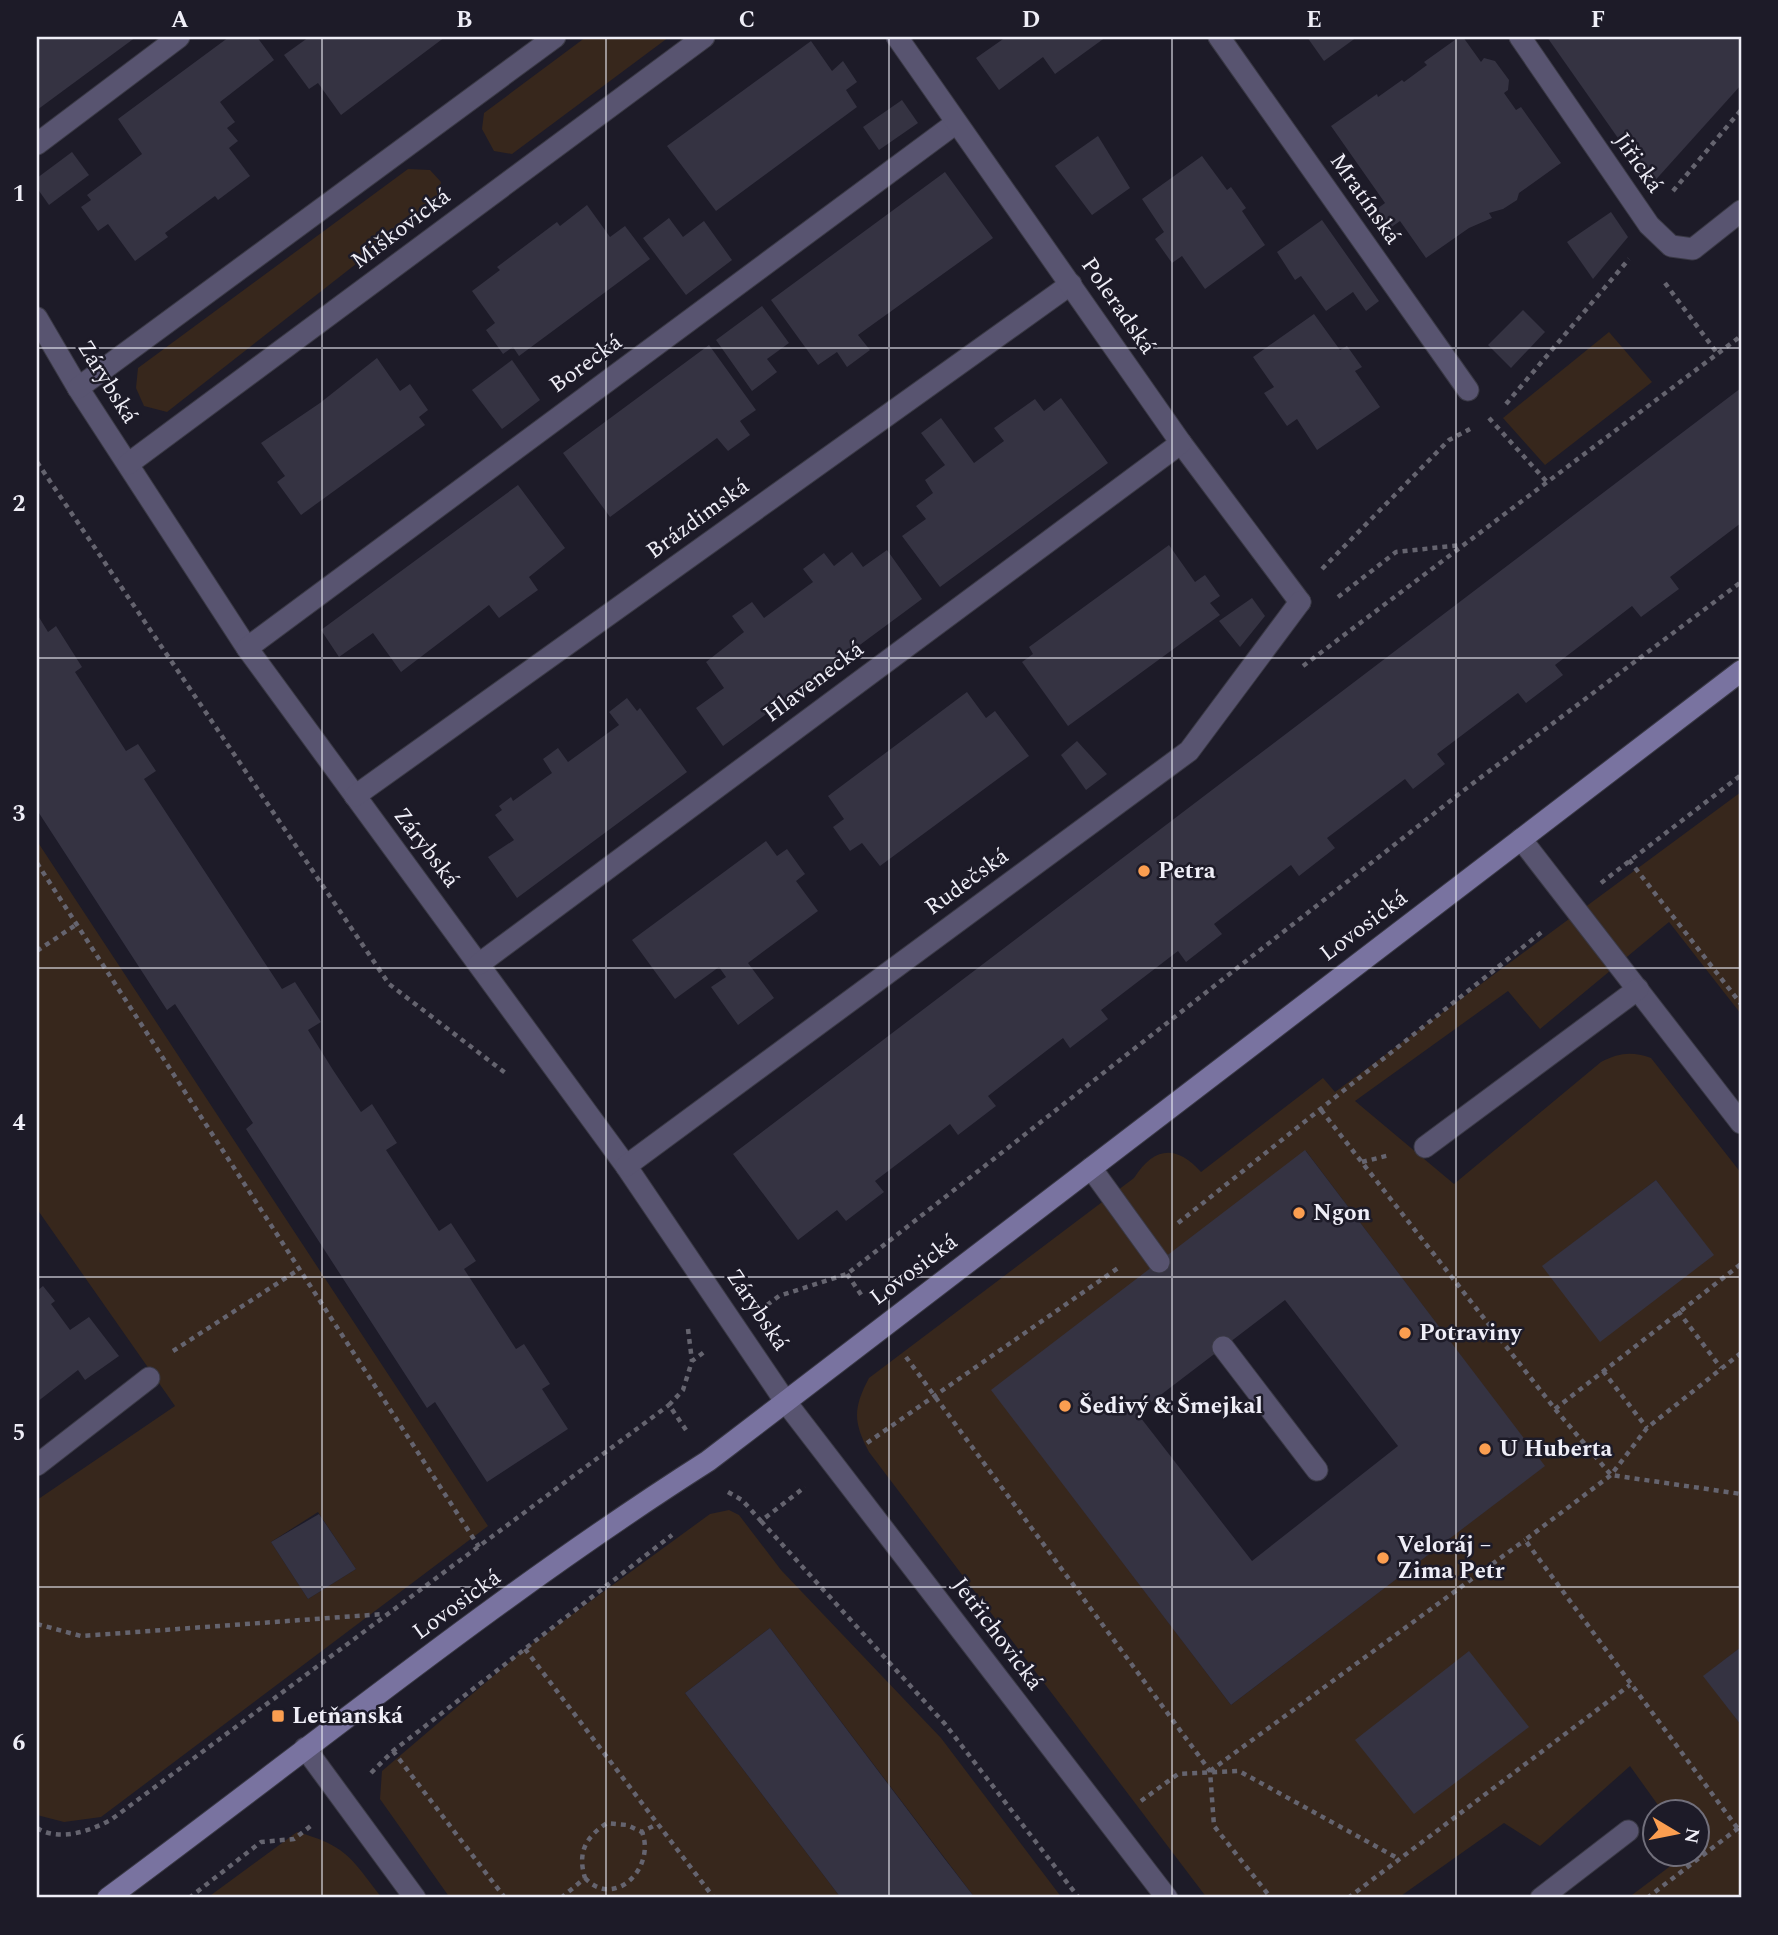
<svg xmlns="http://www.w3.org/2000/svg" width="1778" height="1935" font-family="Spectral,serif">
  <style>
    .green { fill: #37271c; fill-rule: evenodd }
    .building { fill: #353342; fill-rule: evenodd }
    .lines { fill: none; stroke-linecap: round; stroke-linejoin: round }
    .lane-casing { stroke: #3a3945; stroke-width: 23 }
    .street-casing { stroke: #3a3945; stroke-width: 23 }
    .secondary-casing { stroke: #3a3945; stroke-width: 23 }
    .path { stroke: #65646f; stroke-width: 4.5; stroke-dasharray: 5 5; stroke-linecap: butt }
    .lane { stroke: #585470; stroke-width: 21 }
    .street { stroke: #585470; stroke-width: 21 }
    .secondary { stroke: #7973a0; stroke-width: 21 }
    .grid { fill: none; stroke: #efeef7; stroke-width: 2; stroke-opacity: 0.55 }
    .poi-dot { fill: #fb9e50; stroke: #1d1b28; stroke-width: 2.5 }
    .labels { text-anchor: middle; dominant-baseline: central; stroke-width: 5; stroke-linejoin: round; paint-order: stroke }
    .street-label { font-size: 23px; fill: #efeef7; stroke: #1d1b28 }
    .poi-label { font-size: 23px; font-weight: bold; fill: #efeef7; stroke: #1d1b28; text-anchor: start }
    .neatline { fill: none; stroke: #efeef7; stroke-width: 2.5 }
    .grid-label { font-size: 23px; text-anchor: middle; font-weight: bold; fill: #efeef7 }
  </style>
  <rect width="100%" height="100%" fill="#1d1b28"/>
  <g class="green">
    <path d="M586,37H669L512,154L494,151L482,129L484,113Z"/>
    <path d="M408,169L430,170L441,182L439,199L167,412L144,406L136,388L138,368Z"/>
    <path d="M1609,332L1652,382L1545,465L1503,418Z"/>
    <path d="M1741,792V1014L1669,922L1540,1029L1508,991L1355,1101L1454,1184L1601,1062C1619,1053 1631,1051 1651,1058L1741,1173V1647L1704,1676L1741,1725V1898H1628L1685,1855L1698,1854V1812H1663L1630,1766L1540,1846L1504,1823L1398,1898H1207L869,1452C853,1422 853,1408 869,1378L1134,1178C1154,1147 1176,1144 1201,1172L1323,1078L1335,1092ZM1306,1151L1544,1466L1231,1705L992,1390ZM1656,1180L1713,1255L1543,1266Z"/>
    <path d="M37,841L488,1526L101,1817L64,1822L37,1815V1500L175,1406L37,1209ZM318,1512L356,1569L308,1599L271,1542Z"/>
    <path d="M729,1510L739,1515L781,1570L941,1738L1062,1898H975L770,1628L685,1693L841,1898H450L380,1799L382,1771L525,1649L710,1514Z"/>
    <path d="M297,1832C347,1846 351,1858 382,1898H207Z"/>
  </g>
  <g class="building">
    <path d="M37,37H136L37,110Z"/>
    <path d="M229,37H257L274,60L220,102L235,122L227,128L238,141L229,148L250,176L218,200L215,196L165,233L168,237L135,261L108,224L98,231L81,207L91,200L87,195L142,154L118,119Z"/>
    <path d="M309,37H445L341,115L318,83L309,89L284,55Z"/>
    <path d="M1006,37H1106L1055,74L1043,57L999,90L976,58Z"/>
    <path d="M1307,37H1357L1324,61Z"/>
    <path d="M1459,37H1463L1481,62L1484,58L1495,61L1509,80L1508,90L1504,93L1516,110L1521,107L1561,163L1519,193L1517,200L1503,209L1489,213L1492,218L1469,228L1426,258L1400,221L1386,231L1374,211L1385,203L1331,126L1377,94L1378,97L1402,80L1404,82L1427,65L1424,62Z"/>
    <path d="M1547,37H1741V85L1651,185Z"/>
    <path d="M811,41L832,71L843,61L857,82L846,90L857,107L716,211L667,146Z"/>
    <path d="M902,100L918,123L879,150L863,127Z"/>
    <path d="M1098,136L1130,188L1092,215L1055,166Z"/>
    <path d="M72,152L89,175L49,205L37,188V178Z"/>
    <path d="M1202,156L1227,190L1231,187L1246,208L1242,211L1265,245L1205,289L1182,256L1172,263L1155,239L1164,232L1142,199Z"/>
    <path d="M945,172L993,238L858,335L870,350L847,367L837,352L818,365L771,300Z"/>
    <path d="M587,205L610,237L625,226L650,259L519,356L513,347L503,354L486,330L495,323L472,291L500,270L497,267L557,222L560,226Z"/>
    <path d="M1611,212L1628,237L1593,279L1567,242Z"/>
    <path d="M669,218L683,237L704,221L732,260L686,295L643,238Z"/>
    <path d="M1322,220L1379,301L1366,311L1353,292L1326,311L1301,276L1295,280L1277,252Z"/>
    <path d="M762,306L789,343L767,359L777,372L752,391L716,340Z"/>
    <path d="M1523,310L1545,332L1511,368L1488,345Z"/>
    <path d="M1314,314L1340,350L1347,346L1362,367L1355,371L1380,407L1317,450L1297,419L1287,426L1264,393L1274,387L1253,357Z"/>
    <path d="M709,345L756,410L740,421L750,435L728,451L717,438L610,517L563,453Z"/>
    <path d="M377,358L400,391L410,384L428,410L419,417L425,425L301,515L277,482L285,476L261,443L320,403Z"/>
    <path d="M512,360L540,400L502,429L472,390Z"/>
    <path d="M1741,388V523L1670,577L1679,589L1641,617L1632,606L1555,665L1563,675L1526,703L1518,693L1437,754L1445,764L1413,789L1405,779L1327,838L1335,848L1299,876L1291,865L1214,924L1222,934L1186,962L1178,951L1101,1010L1108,1019L1070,1048L1063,1038L988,1096L996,1106L958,1135L950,1124L875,1181L884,1192L846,1221L837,1210L798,1240L733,1154Z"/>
    <path d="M1061,398L1108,463L940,587L902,536L926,519L916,506L933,493L925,480L945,465L921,433L941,418L974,463L1004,441L994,428L1035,399L1044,411Z"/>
    <path d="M518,485L565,548L529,577L538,590L499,618L489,605L401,672L373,633L339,657L321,630Z"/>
    <path d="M1169,545L1195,582L1205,575L1220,596L1210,603L1220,615L1068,726L1022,662L1033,654L1029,647Z"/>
    <path d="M887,550L922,599L723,746L696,708L724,688L706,662L744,632L732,616L752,602L764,618L813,582L803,569L824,553L834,566L852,552L863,567Z"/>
    <path d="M1252,598L1265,616L1240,647L1219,621Z"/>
    <path d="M37,614L48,632L56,626L82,667L75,672L126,751L138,744L156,771L144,779L282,989L295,982L321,1022L308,1030L333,1070L361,1112L372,1104L397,1143L386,1150L439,1231L451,1223L476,1261L464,1269L516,1349L524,1344L550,1384L542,1389L568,1429L487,1482L435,1402L427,1408L246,1129L253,1123L175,1004L167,1010L37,810Z"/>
    <path d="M967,692L986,718L995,711L1029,756L880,866L862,843L850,851L833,827L844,819L828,796Z"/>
    <path d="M627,698L637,711L640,708L687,772L517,898L488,857L514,840L495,815L502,810L499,806L511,797L513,801L552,773L543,759L558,748L568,762L619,725L609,712Z"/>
    <path d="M1077,741L1107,774L1086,790L1061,755Z"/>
    <path d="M766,841L777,856L787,849L805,874L796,881L818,911L748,963L774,998L738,1025L711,987L726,977L719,967L675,999L632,940Z"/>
    <path d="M1305,1150L1545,1466L1231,1705L991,1390ZM1285,1300L1398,1446L1252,1561L1137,1413Z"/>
    <path d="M1656,1180L1714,1255L1600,1342L1542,1266Z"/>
    <path d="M43,1286L55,1301L51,1304L70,1330L89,1317L119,1356L85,1380L78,1370L37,1402V1291Z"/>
    <path d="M319,1514L356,1569L308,1599L271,1542Z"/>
    <path d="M770,1628L944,1858L975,1898H841L685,1693Z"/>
    <path d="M1741,1647V1725L1703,1676Z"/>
    <path d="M1469,1651L1529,1727L1414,1814L1355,1740Z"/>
  </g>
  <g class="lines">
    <g class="lane-casing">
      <g id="lane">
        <path d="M1181,443L1300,602"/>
        <path d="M1521,839L1741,1123"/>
        <path d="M1425,1147L1638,989"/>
        <path d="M1091,1168L1159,1262"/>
        <path d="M1223,1347L1317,1470"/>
        <path d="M37,1465L149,1378"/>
        <path d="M305,1748L415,1898"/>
        <path d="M1541,1898L1628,1831"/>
      </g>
    </g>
    <g class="street-casing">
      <g id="street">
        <path d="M1219,37L1468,390"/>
        <path d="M1520,37L1649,225L1671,246L1693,249L1741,211"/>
        <path d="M37,144L179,37"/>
        <path d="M37,318L78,388L247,648L626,1166L785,1401L1167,1898"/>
        <path d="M78,388L555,37"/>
        <path d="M128,464L704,37"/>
        <path d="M247,648L956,123"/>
        <path d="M355,796L1071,284"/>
        <path d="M479,964L1181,443L897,37"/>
        <path d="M626,1166L1189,751L1300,602"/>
      </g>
    </g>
    <g class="secondary-casing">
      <path id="secondary" d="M108,1898C307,1751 499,1594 708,1461L1741,671"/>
    </g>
    <g class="path">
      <path d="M1673,191L1741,110"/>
      <path d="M1665,283L1717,353"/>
      <path d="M1506,404L1629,259"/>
      <path d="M1489,418L1547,482"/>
      <path d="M37,462L389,984L508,1075"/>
      <path d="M1322,569L1449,440L1470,429"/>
      <path d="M1338,597L1396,552L1461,545"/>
      <path d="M1303,666L1741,336"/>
      <path d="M1629,860L1741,1004"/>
      <path d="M37,863L479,1547"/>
      <path d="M1601,883L1741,775"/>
      <path d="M37,951L77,924"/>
      <path d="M1321,1110L1555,1409L1611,1475L1741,1494"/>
      <path d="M1362,1162L1390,1155"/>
      <path d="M1178,1223L1543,931"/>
      <path d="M847,1274L862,1296"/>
      <path d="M767,1305L779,1296L847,1274L1468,787L1741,582"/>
      <path d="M1678,1311L1721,1368"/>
      <path d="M688,1329L692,1361"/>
      <path d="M173,1351L298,1270"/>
      <path d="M1741,1353L1647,1428L1611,1475L1525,1540L1741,1833"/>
      <path d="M906,1357L1210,1771L1214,1826L1271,1898"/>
      <path d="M1603,1371L1647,1428"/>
      <path d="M1555,1409L1741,1264"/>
      <path d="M686,1430L669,1405L683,1390L692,1361L707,1350"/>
      <path d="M867,1443L1118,1268"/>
      <path d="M728,1492L742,1500L761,1521L805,1487"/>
      <path d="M761,1521L945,1724L1079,1898"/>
      <path d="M37,1624L81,1636L384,1614"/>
      <path d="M525,1649L714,1898"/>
      <path d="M393,1751L505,1898"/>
      <path d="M1210,1771L1525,1540"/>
      <path d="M371,1773L393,1751L672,1535"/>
      <path d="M1141,1801L1178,1774L1239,1771L1399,1859"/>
      <path d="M37,1828C59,1842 91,1831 112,1819L669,1405"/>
      <path d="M585,1878C615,1910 656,1867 642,1832"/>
      <path d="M189,1898L261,1842L294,1839L312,1825"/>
      <path d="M561,1898L585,1878C577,1852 586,1837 607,1823L627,1825L642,1832L657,1824"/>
      <path d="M1348,1898L1630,1685"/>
      <path d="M1647,1898L1741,1826"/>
    </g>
    <use href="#lane" class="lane"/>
    <use href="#street" class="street"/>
    <use href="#secondary" class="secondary"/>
  </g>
  <path class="grid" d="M322,37V1898M606,37V1898M889,37V1898M1172,37V1898M1456,37V1898M37,348H1741M37,658H1741M37,968H1741M37,1277H1741M37,1587H1741"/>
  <g class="poi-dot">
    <circle cx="1144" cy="871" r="7"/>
    <circle cx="1299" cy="1213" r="7"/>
    <circle cx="1405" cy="1333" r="7"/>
    <circle cx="1065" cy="1406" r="7"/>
    <circle cx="1485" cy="1449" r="7"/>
    <circle cx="1383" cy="1558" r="7"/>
    <rect x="271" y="1709" width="14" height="14" rx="3.5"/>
  </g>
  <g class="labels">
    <g class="street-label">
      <text transform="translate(1638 163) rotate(55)">Jiřická</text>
      <text transform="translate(1365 199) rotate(55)">Mratínská</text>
      <text transform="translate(401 229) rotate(-37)">Miškovická</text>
      <text transform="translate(1118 306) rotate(55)">Poleradská</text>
      <text transform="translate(586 364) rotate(-36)">Borecká</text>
      <text transform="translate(107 382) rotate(58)">Zárybská</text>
      <text transform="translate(698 519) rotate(-36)">Brázdimská</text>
      <text transform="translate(814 682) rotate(-37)">Hlavenecká</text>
      <text transform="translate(426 848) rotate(53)">Zárybská</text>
      <text transform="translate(967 882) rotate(-36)">Rudečská</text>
      <text transform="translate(1364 926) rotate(-37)">Lovosická</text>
      <text transform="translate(914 1270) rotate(-37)">Lovosická</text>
      <text transform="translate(757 1310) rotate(56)">Zárybská</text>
      <text transform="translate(457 1605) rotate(-36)">Lovosická</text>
      <text transform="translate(997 1634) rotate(53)">Jetřichovická</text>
    </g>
    <g class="poi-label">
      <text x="1158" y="871">Petra</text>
      <text x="1313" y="1213">Ngon</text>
      <text x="1419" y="1333">Potraviny</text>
      <text x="1079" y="1406">Šedivý &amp; Šmejkal</text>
      <text x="1499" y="1449">U Huberta</text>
      <text x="1397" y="1545">Veloráj –<tspan x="1397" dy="26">Zima Petr</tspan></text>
      <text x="292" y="1716">Letňanská</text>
    </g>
  </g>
  <rect width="1778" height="1935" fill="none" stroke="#1d1b28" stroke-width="77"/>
  <g transform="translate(1676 1833) rotate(100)"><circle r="33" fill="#1d1b28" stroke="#716f7b" stroke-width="2"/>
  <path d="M0-5L12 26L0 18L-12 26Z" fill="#fb9e50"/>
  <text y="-10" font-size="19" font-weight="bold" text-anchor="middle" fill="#efeef7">N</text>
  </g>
  <rect x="38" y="38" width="1702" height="1858" class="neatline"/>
  <g class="grid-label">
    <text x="180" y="27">A</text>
    <text x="464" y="27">B</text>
    <text x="747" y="27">C</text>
    <text x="1031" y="27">D</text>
    <text x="1314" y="27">E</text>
    <text x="1598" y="27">F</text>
    <text x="19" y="201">1</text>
    <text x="19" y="511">2</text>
    <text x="19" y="821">3</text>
    <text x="19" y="1130">4</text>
    <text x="19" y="1440">5</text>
    <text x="19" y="1750">6</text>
  </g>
</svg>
